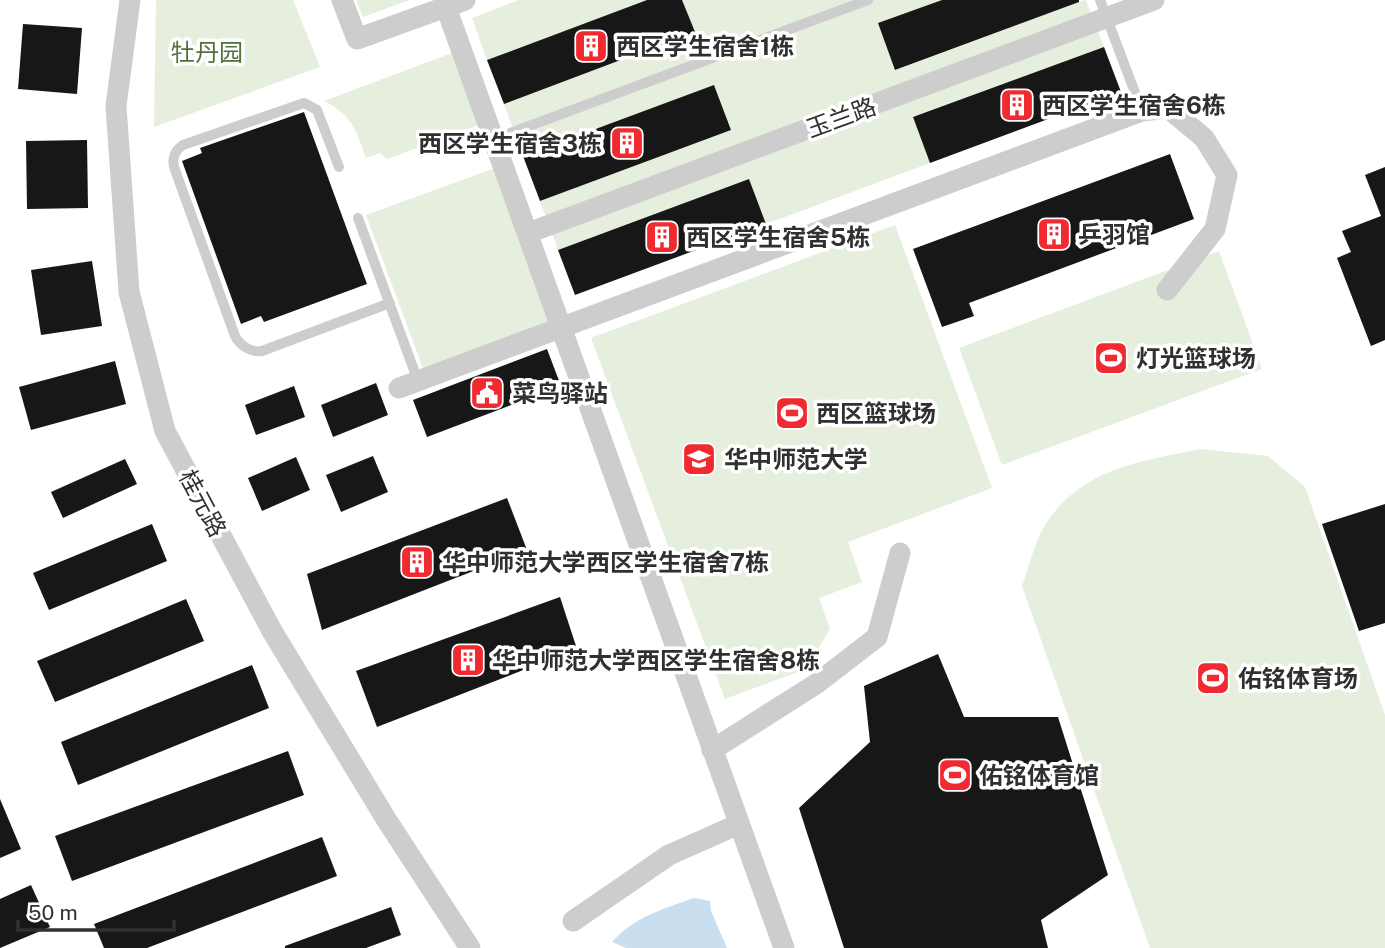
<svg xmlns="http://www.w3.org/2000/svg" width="1385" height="948" font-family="'Public Sans','Noto Sans SC',sans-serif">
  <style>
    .green { fill: #e6eede }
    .water { fill: #c9deef }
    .building { fill: #171717 }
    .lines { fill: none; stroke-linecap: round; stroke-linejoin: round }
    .lane { stroke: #cdcdcd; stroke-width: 10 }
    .street { stroke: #cdcdcd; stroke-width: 21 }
    .labels { text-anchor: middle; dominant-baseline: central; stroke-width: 7; stroke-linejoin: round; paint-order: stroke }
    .poi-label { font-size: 24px; font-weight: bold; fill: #303030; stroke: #fff; text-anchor: start }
    .park-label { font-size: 24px; fill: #51703a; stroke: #fff }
    .street-label { font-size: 24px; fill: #303030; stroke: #fff }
  </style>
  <rect width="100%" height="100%" fill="#fff"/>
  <g class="green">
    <path d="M156,0H293L320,67L154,127Z"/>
    <path d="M356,0H410L363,17Z"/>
    <path d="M519,0H647L487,60L472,18Z"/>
    <path d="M682,0H942L879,23L896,70L1084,0H1086L1104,47L914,117L930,163L766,224L749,179L558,250L540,201L731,130L715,86L523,156L504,104L694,33Z"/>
    <path d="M452,53L479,125L387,159L380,153L366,158C356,130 352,115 324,101Z"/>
    <path d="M495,168L552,323L424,371L366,215Z"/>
    <path d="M895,225L992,488L848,542L862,582L819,598L830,629L806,669L725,699L591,338Z"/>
    <path d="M1219,251L1262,369L1002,465L959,348Z"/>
    <path d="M1200,449L1268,456L1305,487L1385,715V948H1150L1022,586C1029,567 1034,543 1045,525C1082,468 1138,462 1200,449Z"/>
  </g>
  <path class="water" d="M694,898L710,901L711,911L727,948H626L612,942C634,917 663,909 694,898Z"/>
  <g class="building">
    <path d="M647,0H682L695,32L504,104L487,60Z"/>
    <path d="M942,0H1079V2L895,70L878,23Z"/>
    <path d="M23,24L82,28L77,94L18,89Z"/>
    <path d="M1104,47L1121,92L930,163L913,117Z"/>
    <path d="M714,85L731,130L540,201L523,156Z"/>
    <path d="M304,112L367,284L264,322L261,316L241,324L182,161L202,153L200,148Z"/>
    <path d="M87,140L88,208L27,209L26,141Z"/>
    <path d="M1170,154L1194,219L969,303L974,316L942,327L913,249Z"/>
    <path d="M1385,167V340L1371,346L1337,258L1351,252L1342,231L1381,216L1365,175Z"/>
    <path d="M749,179L766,224L575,295L558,250Z"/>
    <path d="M92,261L102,326L41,335L31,270Z"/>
    <path d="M547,349L561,386L427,437L413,400Z"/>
    <path d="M115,361L126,404L31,430L19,387Z"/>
    <path d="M376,383L388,415L333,437L321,405Z"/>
    <path d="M294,386L305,417L256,435L245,405Z"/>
    <path d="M373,456L388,492L341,512L326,475Z"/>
    <path d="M296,457L310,490L262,511L248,478Z"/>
    <path d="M125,459L137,484L63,518L51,492Z"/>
    <path d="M507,498L527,550L322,630L307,574Z"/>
    <path d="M1385,504V623L1359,631L1322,524Z"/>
    <path d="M152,524L167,561L49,610L33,573Z"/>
    <path d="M560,597L577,649L377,727L356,671Z"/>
    <path d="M186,599L204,641L55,702L37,661Z"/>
    <path d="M938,654L964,717H1058L1108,875L1041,920L1048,948H844L799,808L870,742L864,686Z"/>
    <path d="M252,665L269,708L78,785L61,742Z"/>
    <path d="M288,751L304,795L72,881L55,836Z"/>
    <path d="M0,799L21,849L0,858Z"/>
    <path d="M322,837L337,876L147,948H104L94,924Z"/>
    <path d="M31,885L50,927L0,948V899Z"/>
    <path d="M391,907L401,935L366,948H285V946Z"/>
  </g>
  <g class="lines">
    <g class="lane">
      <path d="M1100,0L1142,111"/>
      <path d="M494,139L868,0"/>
      <path d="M339,167L317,110L304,103L183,145C175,150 172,158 174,167L235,336C240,346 252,353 262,351L390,303"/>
      <path d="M358,218L418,381"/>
    </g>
    <g class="street">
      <path d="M130,0L116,106L129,292L165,431L272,631L386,819L470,948"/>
      <path d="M342,0L357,39L465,0"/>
      <path d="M446,7L784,948"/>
      <path d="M528,233L1154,0"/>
      <path d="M399,388L1142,111L1168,108L1204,138L1227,175L1215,229L1167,290"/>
      <path d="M712,750L816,684L877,637L900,553"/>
      <path d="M573,921L669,855L739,824"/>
    </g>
  </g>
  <defs>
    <g id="building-square" transform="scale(1.75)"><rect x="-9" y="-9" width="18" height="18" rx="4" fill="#f02a30" stroke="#fff"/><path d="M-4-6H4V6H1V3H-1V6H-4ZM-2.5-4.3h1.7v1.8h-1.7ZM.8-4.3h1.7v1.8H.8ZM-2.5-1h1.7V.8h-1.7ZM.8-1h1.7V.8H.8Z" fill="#fff"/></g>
    <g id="stadium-square" transform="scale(1.75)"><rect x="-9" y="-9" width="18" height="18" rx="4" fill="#f02a30" stroke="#fff"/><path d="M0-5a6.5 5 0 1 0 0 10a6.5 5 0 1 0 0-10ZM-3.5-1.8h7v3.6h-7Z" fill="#fff"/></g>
    <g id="civic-square" transform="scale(1.75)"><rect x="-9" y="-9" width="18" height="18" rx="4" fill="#f02a30" stroke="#fff"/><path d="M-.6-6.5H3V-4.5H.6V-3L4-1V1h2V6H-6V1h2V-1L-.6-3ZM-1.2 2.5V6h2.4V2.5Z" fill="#fff"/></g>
    <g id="university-square" transform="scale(1.75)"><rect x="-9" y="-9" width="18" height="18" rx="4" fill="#f02a30" stroke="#fff"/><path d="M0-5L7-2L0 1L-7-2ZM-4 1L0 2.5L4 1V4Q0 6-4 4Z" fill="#fff"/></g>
  </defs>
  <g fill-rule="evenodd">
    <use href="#building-square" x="591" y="46"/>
    <use href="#building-square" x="1017" y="105"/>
    <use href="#building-square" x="627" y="143"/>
    <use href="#building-square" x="1054" y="234"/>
    <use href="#building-square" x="662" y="237"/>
    <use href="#stadium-square" x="1111" y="358"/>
    <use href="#civic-square" x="487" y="393"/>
    <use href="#stadium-square" x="792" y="413"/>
    <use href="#university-square" x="699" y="459"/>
    <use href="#building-square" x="417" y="562"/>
    <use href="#building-square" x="468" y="660"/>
    <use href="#stadium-square" x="1213" y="678"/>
    <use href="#stadium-square" x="955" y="775"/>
  </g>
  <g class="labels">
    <g class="poi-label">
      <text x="616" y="46">西区学生宿舍1栋</text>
      <text x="1042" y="105">西区学生宿舍6栋</text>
      <text x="602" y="143" text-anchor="end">西区学生宿舍3栋</text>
      <text x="1078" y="234">乒羽馆</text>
      <text x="686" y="237">西区学生宿舍5栋</text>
      <text x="1136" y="358">灯光篮球场</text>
      <text x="512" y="393">菜鸟驿站</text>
      <text x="816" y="413">西区篮球场</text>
      <text x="724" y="459">华中师范大学</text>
      <text x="442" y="562">华中师范大学西区学生宿舍7栋</text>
      <text x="492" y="660">华中师范大学西区学生宿舍8栋</text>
      <text x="1238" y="678">佑铭体育场</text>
      <text x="979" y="775">佑铭体育馆</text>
    </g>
    <g class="park-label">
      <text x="207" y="52">牡丹园</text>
    </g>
    <g class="street-label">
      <text transform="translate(841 117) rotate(-20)">玉兰路</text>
      <text transform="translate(203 503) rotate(62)">桂元路</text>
    </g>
  </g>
  <path d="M18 920v10h156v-10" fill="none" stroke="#303030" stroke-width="3.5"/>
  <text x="28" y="920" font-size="21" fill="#303030" stroke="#ffffff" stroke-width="5" paint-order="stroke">50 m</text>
</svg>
